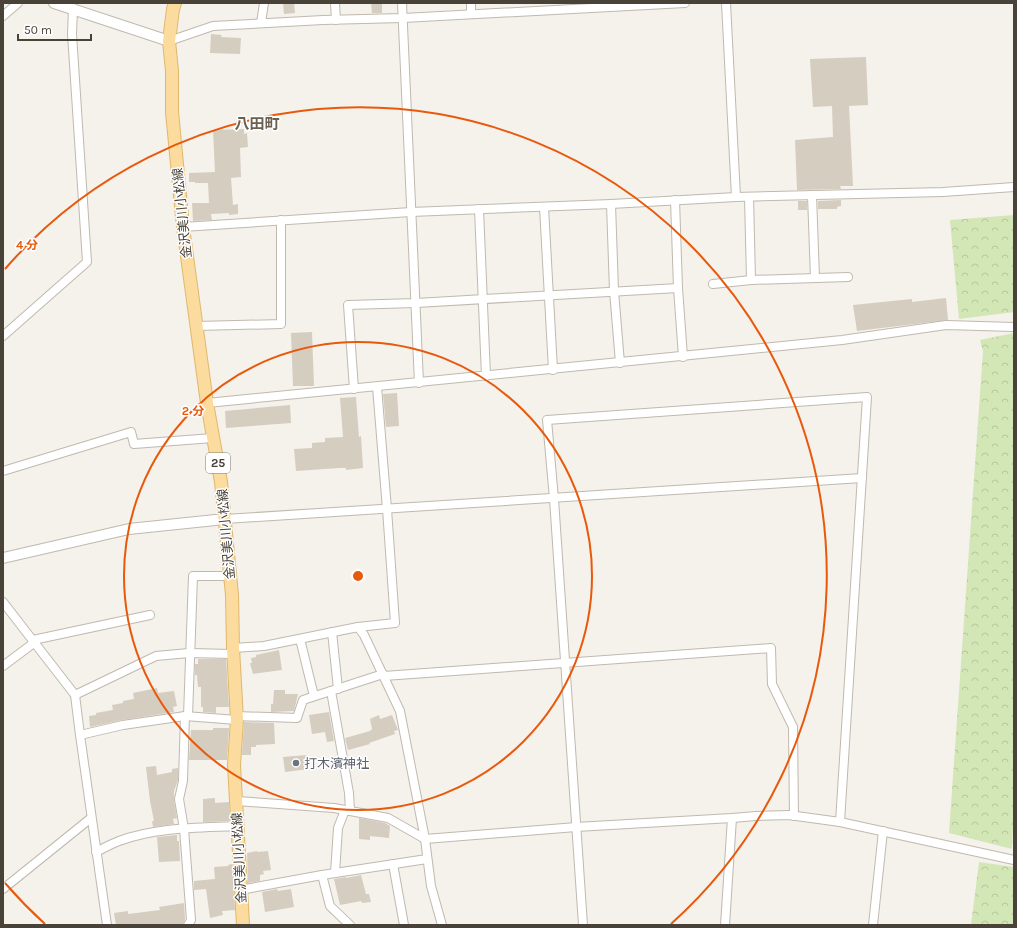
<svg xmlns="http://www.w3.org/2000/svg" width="1017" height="928" font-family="Karla,'Noto Sans JP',sans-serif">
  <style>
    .forest { fill: url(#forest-crowns) }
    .building { fill: #d6cdc1 }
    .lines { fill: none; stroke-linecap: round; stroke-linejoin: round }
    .minor-casing { stroke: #c0b9ae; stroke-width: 10 }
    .tertiary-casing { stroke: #c0b9ae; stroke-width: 12 }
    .primary-casing { stroke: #e0b86d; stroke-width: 14 }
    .minor { stroke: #fff; stroke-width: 8 }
    .tertiary { stroke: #fff; stroke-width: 10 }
    .primary { stroke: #fbdc9e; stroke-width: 12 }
    .ring { fill: none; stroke: #e8590c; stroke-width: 2 }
    .worship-dot { fill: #6b7280; stroke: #fff; stroke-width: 1.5 }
    .labels { text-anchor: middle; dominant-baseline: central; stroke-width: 3; stroke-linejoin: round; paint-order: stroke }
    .shield { fill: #fff; stroke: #807b74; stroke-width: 1 }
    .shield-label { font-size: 12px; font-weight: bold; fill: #494239 }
    .street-label { font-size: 13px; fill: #494239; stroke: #fff }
    .worship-label { font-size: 13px; fill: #5b616d; stroke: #fff; text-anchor: start }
    .quarter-label { font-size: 15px; font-weight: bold; fill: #6b5f50; stroke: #fff }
    .centre { fill: #e8590c; stroke: #fff; stroke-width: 2 }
    .ring-label { font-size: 12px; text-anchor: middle; font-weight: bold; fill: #e8590c; stroke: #fff; stroke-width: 3; stroke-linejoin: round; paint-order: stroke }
  </style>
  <defs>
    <pattern id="forest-crowns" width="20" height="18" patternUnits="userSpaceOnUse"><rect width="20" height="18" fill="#d3e7b6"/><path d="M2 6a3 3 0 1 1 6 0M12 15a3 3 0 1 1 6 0" fill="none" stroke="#b7c79d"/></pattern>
  </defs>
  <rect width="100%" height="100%" fill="#f5f1eb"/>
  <g class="forest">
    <path d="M1014,215V312L959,319L950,220Z"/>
    <path d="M1014,333V808L1012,849L949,833L983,351L980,340Z"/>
    <path d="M979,862L1014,867V925H971Z"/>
  </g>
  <g class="building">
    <path d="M283,3H294L295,13L284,14Z"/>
    <path d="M371,3H382V13H372Z"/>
    <path d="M211,34L222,35L221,37L241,38L240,54L210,53Z"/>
    <path d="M866,57L868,105L849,106L853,186H840L841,189L797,190L795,140L833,137L832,106L813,107L810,59Z"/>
    <path d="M244,129V134L247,133L248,147L240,148L241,177L231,178L233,205L238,204V214L229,215V213L211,214L212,220L193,221L192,203H209L208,183H195V182H189V173L215,172L213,130Z"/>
    <path d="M841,200V206L837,207V209H818V201Z"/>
    <rect x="798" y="201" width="9" height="9"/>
    <path d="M946,298L948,320L857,331L853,305L912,299V302Z"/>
    <path d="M312,332L314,386H293L291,333Z"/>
    <path d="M397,393L399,426L386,427L383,394Z"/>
    <path d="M356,397L359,437L361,436L363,468L346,470V468H339L296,471L294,449L312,448V443L325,442V438L343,437L340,398Z"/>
    <path d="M290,405L291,423L226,428L225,411Z"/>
    <path d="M279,650L282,670L253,674L250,663H252L251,658L256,657V655Z"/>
    <path d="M198,659H226L229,707H216V713L203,712V707H201V687H198L197,675H195V664H198Z"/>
    <path d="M157,688L158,693L174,691L177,706L173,707L174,712L122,720L90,727L89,716L96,715V713L113,710L112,705L123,703V701L134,699L133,693Z"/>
    <path d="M274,690H285V694H298L294,711L271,712V704H273Z"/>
    <path d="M329,712L334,741L327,742L325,732L312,734L309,715Z"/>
    <path d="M379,715L380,719L392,715L398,730L394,731L395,734L369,743L370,744L348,750L345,738L370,731L372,729L370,719Z"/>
    <path d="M244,722L274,723L275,744L256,745V747H251V755H242Z"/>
    <path d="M213,728H229L227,760H189L191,730H213Z"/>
    <path d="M307,755L309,769L285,772L283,757Z"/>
    <path d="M156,766L157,775L172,772V769L178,768V780L174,791V800L177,818L173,819L174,824L153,827L152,821H154L150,801L146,767Z"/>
    <path d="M215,798V803L229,802L230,821L203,822V799Z"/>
    <path d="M359,818L385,823L390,826L389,838L370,836V840L359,839Z"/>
    <path d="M177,835V841H179L180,861L159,862L157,837Z"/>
    <path d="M257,851V852L268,851L271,870L263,871L264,874L260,875V881L248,883L247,853Z"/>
    <path d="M232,864L235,910L222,911L223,915L210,918L206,889L194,890V881L215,879L214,867L228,866V865Z"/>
    <path d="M361,875L366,894H369L371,902L362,903L361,901L340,905L334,879L346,877V878Z"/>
    <path d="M277,889L278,891L291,889L294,907L265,912L262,892Z"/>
    <path d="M184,903L185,919L183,925H116L114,913L128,911V914L160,910L159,907Z"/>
  </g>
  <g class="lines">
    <g class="minor-casing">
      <g id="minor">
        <path d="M335,3L336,20"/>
        <path d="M402,3L419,383"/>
        <path d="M471,3V14"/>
        <path d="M726,3L736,197"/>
        <path d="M3,16L18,3"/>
        <path d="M261,23L264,3"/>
        <path d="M169,41L213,26L323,20L403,18L685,3"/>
        <path d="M812,195L815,278"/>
        <path d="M749,197L751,280"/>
        <path d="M675,200L678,288L683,357"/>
        <path d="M611,204L614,291L620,363"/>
        <path d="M544,207L553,370"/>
        <path d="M479,209L486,376"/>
        <path d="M186,224L183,227L411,212L611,204L736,197L943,192L1014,187"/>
        <path d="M713,284L751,280L848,277"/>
        <path d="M196,326L281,324V220"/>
        <path d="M3,336L87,262L72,34L73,8"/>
        <path d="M354,389L348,305L416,303L678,288"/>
        <path d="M207,403L842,340L946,325L1014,327"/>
        <path d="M3,471L131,432L134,444L213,438"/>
        <path d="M225,519L862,478"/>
        <path d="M3,602L75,695L80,735L107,925"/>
        <path d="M358,627L395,623L387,509L377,387"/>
        <path d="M332,632L338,689"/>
        <path d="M300,639L314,696"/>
        <path d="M33,640L150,615"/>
        <path d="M233,648L264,646L358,627L364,635L400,711L425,839L431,886L442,925"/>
        <path d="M3,666L35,642"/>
        <path d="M384,676L771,648L772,684L793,727L794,816"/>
        <path d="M331,691L349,793L350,811"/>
        <path d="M75,695L156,656L189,653L233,654"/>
        <path d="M185,716L183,781L179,799L184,829L191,920L188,925"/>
        <path d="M188,716L193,576H230"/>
        <path d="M236,716L297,718L303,700L383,674"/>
        <path d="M80,735L123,725L185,716L237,720"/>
        <path d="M237,801L334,808L388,818L425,839L576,827L732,818L756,816L789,815L840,822L1014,860"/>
        <path d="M96,852C104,848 111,844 119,841C157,827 198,828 238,826"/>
        <path d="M393,864L404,925"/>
        <path d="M335,873L338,828L345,810"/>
        <path d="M322,875L330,906L350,925"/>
        <path d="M3,889L91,818"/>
        <path d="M240,890L322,875L427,859"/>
        <path d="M583,925L554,499L547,420L867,397L840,822"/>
        <path d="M725,925L732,818"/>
        <path d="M873,925L883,831"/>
      </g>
    </g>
    <g class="tertiary-casing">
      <g id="tertiary">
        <path d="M54,3L169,41"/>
        <path d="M3,558L129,529L225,519"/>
      </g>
    </g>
    <g class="primary-casing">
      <path id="primary" d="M175,3L173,9L169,41L172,71V112L183,227L207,403L221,482L232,595L233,648L237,720L234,765L243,925"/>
    </g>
    <use href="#minor" class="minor"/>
    <use href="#tertiary" class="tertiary"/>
    <use href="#primary" class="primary"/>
  </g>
  <g class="ring">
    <circle cx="358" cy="576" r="234"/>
    <path d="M45 924A468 468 0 0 1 5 883M5 269A468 468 0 1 1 671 924"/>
  </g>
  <circle class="worship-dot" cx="296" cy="763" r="4"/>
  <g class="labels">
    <rect class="shield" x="206" y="453" width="24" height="20" rx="3"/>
    <g class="shield-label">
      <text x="218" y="463">25</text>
    </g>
    <g class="street-label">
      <text transform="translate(182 213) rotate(-96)">金沢美川小松線</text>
      <text transform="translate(226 534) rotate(-95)">金沢美川小松線</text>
      <text transform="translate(239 858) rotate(-93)">金沢美川小松線</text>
    </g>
    <g class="worship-label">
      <text x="304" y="763">打木濱神社</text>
    </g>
    <g class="quarter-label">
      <text x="257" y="124">八田町</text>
    </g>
  </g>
  <circle cx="358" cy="576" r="6" class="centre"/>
  <g class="ring-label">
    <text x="27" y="249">4 分</text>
    <text x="193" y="415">2 分</text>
  </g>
  <rect width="1017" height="928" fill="none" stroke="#494239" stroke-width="8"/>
  <path d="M18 34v6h73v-6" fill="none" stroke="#494239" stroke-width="2"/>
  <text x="24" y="34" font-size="12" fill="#494239" stroke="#ffffff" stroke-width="3" paint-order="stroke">50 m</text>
</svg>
